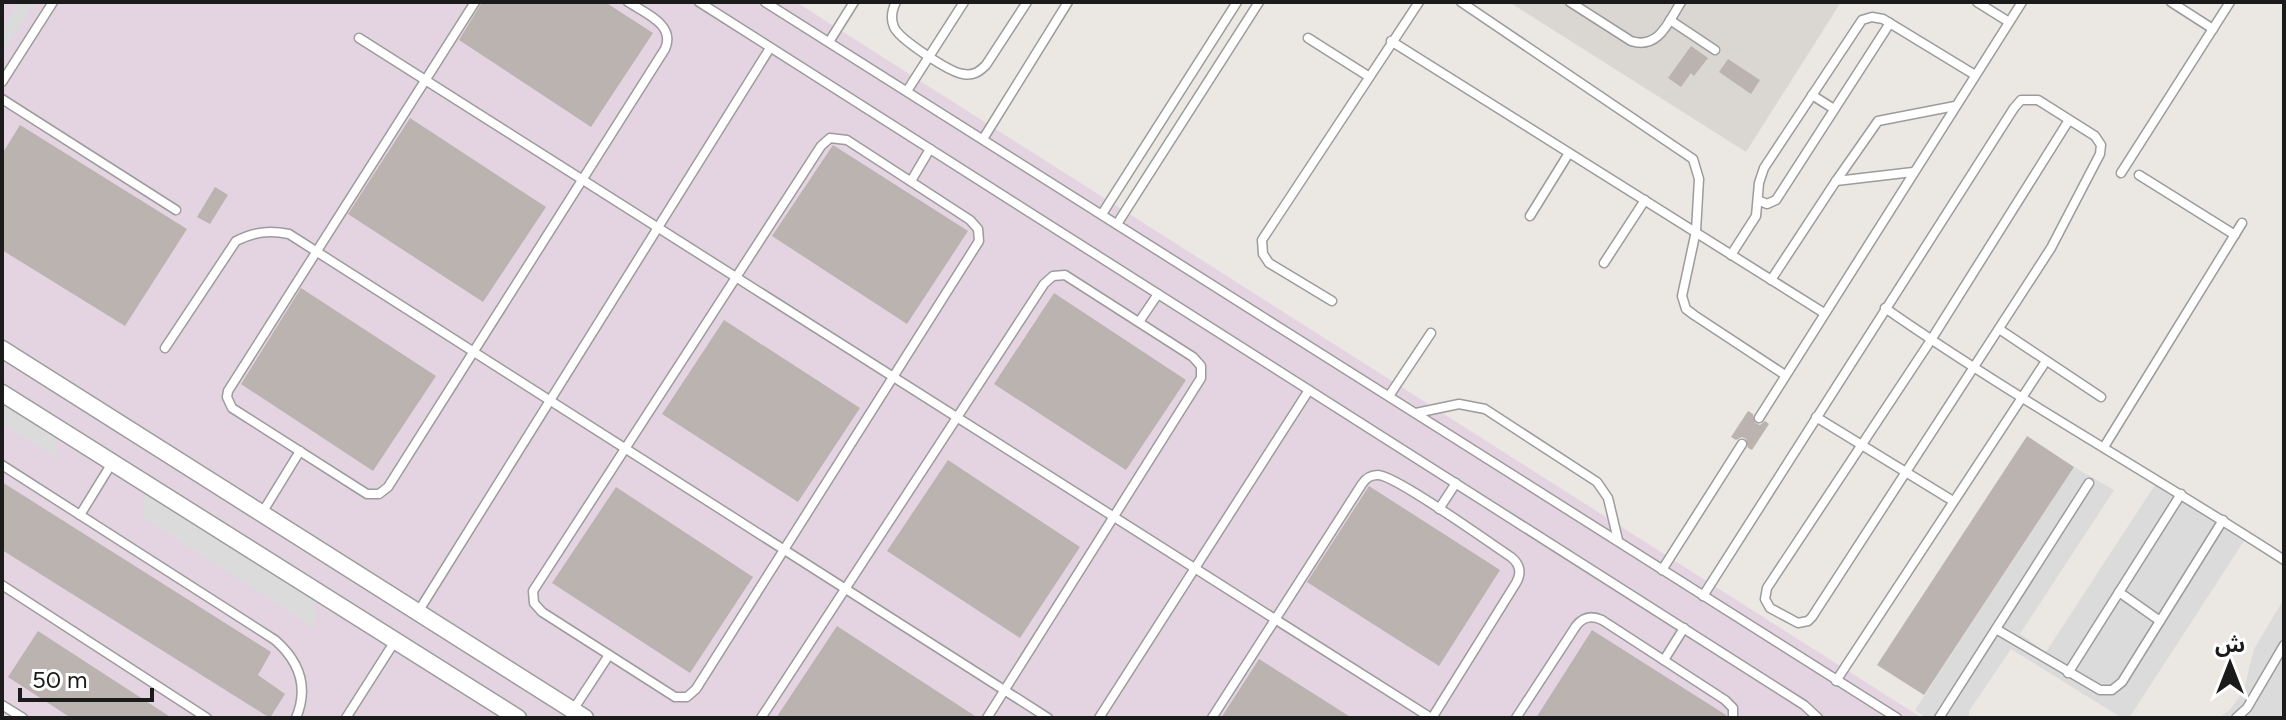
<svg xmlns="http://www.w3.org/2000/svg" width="2286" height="720" font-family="Figtree,'Noto Sans Arabic',sans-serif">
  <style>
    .industrial { fill: #e4d4e2 }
    .airport { fill: #dad7d3 }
    .parking { fill: #dbdbdb }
    .building { fill: #bbb3af }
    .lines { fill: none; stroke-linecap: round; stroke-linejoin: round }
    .lane-casing { stroke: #9c9c9c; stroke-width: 11 }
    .street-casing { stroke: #9c9c9c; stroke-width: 19 }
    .lane { stroke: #fff; stroke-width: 8 }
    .street { stroke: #fff; stroke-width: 16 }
  </style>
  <rect width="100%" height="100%" fill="#ebe7e2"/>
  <path class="industrial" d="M2,2H796L1922,718H2Z"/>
  <path class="airport" d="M1509,2H1841L1746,152Z"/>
  <g class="parking">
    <path d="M19,2H35L2,55V29Z"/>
    <path d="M2,399L54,430L58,458L2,424Z"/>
    <path d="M2074,467L2114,490L2020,634L2046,652L2155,485L2244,541L2129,718H2122L2011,649L1969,711V718H1926L1915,710Z"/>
    <path d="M143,487L317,599L315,628L143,517Z"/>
    <path d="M2284,599V718H2218L2230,710L2244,690L2254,649Z"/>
  </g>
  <g class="building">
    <path d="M482,2H605L653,33L591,127L459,40Z"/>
    <path d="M1691,46L1708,58L1694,76L1691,73L1681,87L1668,78Z"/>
    <path d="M1728,59L1760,80L1751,94L1719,72Z"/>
    <path d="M410,118L546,207L483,302L348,214Z"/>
    <path d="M20,125L187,229L125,326L2,250V154Z"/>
    <path d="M833,145L968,231L907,324L772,236Z"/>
    <path d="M215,187L228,195L210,224L197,217Z"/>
    <path d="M301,288L436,376L373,471L241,384Z"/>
    <path d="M1054,293L1186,380L1126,470L994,384Z"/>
    <path d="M724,320L860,408L798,502L662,414Z"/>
    <path d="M1748,411L1753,414L1755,423L1760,425L1765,421L1769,424L1752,450L1748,448L1746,439L1742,437L1736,440L1731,437Z"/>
    <path d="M2027,436L2074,467L1924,695L1877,665Z"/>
    <path d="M948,460L1080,547L1020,638L887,551Z"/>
    <path d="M2,482L271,652L258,675L285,694L270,718L2,550Z"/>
    <path d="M1369,486L1500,570L1439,666L1307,582Z"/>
    <path d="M616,487L753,577L690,673L552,583Z"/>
    <path d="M837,626L978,718H776Z"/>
    <path d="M1592,630L1726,715V718H1536Z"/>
    <path d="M38,631L172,718H71L8,677Z"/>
    <path d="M1259,659L1352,718H1221Z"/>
  </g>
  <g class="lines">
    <g class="lane-casing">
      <g id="lane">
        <path d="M475,2L228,391L227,397L232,408L367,494H379L388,487L665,49C676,25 645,13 628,2"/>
        <path d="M699,2L1804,705L1818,718"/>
        <path d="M765,2L1897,718"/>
        <path d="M896,2C892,10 890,18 894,27C899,39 949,72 963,74C973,76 979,72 986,65L1027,2"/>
        <path d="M1461,2L1693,159L1699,179L1696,231L1682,296L1686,309L1694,315L1785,375"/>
        <path d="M1570,2L1631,41C1659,50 1669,21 1681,2"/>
        <path d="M1977,2L2009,22"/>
        <path d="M2171,2L2213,29"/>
        <path d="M1670,20L1715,50"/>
        <path d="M359,38L1431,718"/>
        <path d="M1308,38L1368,76"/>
        <path d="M1391,41L1824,313"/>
        <path d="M829,42L854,2"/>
        <path d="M2,82L53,2"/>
        <path d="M907,91L964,2"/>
        <path d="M1812,95L1834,109"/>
        <path d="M2,99L176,210"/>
        <path d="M830,138L847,140L970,220L978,229L979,241L696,689L687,697H675L542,612L534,603L533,591L821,146Z"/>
        <path d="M983,139L1068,2"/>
        <path d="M2121,173L2230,2"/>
        <path d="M2139,175L2235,235"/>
        <path d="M911,181L930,149"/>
        <path d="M1836,181L1913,172"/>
        <path d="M1758,200L1767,204L1776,200L1890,23"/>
        <path d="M1102,214L1237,2"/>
        <path d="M1530,216L1569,153"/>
        <path d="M1117,224L1259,2"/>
        <path d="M1731,255L1756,216L1759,183L1764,168L1862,20L1872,17L1883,19L1975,75"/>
        <path d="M1604,263L1645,200"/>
        <path d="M1771,280L1836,181L1878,121L1955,106"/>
        <path d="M1332,301L1269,263L1263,254L1262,240L1419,2"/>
        <path d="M1885,308C2014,398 2152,474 2284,560"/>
        <path d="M1139,322L1158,294"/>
        <path d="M1999,329L2101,397"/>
        <path d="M165,348L236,241C255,232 268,230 289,234L1048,718"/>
        <path d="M1389,396L1431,333"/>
        <path d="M1416,413L1459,404L1485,409L1597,482L1608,498L1618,540"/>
        <path d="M1816,417L1953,501"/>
        <path d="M1759,418L2022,2"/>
        <path d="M2104,447L2242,223"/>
        <path d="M2,465L275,640C299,661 309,687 296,718"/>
        <path d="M1439,509L1456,483"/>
        <path d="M262,513L300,451"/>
        <path d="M80,515L112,463"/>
        <path d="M1662,570L1742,444"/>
        <path d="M2,585L207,718"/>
        <path d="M2119,592L2160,621"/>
        <path d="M1703,596L2014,108L2021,100H2038L2095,136L2101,145L2100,154L2051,248L1812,617L1808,621L1798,623L1770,608L1765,599L1767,588L1931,340L2069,120"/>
        <path d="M418,612L770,48"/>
        <path d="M1996,629L2100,690H2112L2122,682L2223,520"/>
        <path d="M1664,660L1684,628"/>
        <path d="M2068,673L2181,494"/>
        <path d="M1836,681L2046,361"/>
        <path d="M2,705L23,718"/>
        <path d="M573,710L609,655"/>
        <path d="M346,718L395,641"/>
        <path d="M761,718L1044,284L1053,276L1065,275L1193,357L1201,366V378L987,718"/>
        <path d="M1099,718L1309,390"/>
        <path d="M1212,718L1362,484C1366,478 1370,475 1378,475C1395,475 1490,543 1511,557C1520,564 1522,573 1516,583L1432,718"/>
        <path d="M1516,718L1576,626C1583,617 1591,615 1602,620L1725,700L1733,708V718"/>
        <path d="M1939,718L2089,483"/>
        <path d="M2236,718L2247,708L2284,645"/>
      </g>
    </g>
    <g class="street-casing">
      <g id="street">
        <path d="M2,349L585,718"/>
        <path d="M2,393L518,718"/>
      </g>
    </g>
    <use href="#lane" class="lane"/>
    <use href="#street" class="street"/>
  </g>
  <rect width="2286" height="720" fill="none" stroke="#1b1b1b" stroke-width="8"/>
  <g transform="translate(2230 664)" stroke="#ffffff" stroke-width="6" paint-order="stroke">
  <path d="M0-6L14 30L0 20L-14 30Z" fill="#1b1b1b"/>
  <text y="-12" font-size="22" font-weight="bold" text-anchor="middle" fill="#1b1b1b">ش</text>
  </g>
  <path d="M20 688v12h132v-12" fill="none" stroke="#1b1b1b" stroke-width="4"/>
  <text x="32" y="688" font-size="24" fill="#1b1b1b" stroke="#ffffff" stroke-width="6" paint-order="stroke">50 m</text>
</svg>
